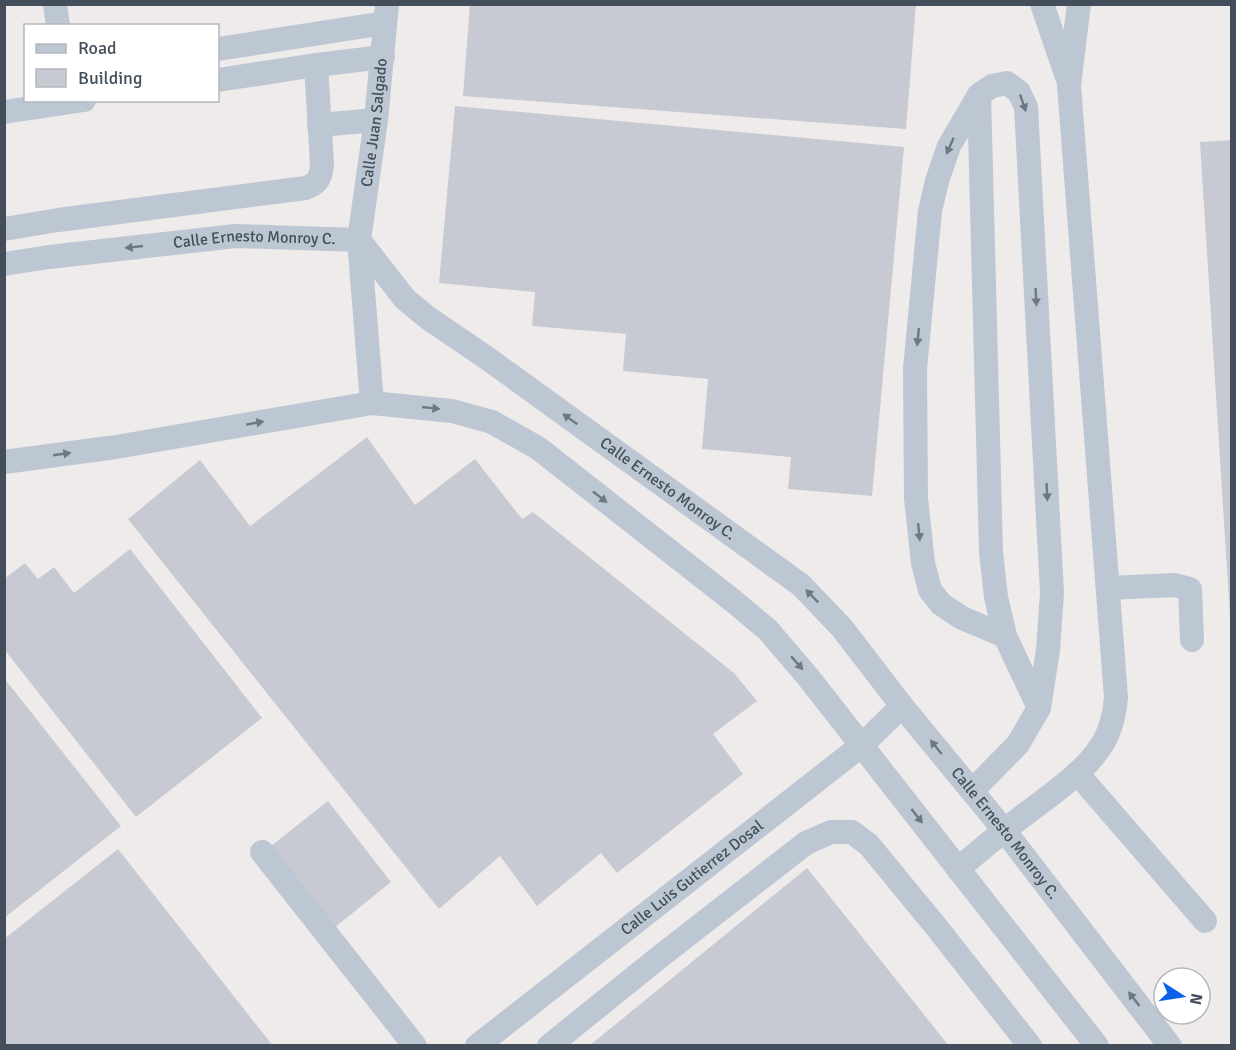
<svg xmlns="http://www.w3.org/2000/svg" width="1236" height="1050" font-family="Signika,sans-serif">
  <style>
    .building { fill: #c7cad2 }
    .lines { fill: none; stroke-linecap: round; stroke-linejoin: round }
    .minor { stroke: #bdc7d3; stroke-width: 24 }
    .oneway { fill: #6e7884 }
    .labels { text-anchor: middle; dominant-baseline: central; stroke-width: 4.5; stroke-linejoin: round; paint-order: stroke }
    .street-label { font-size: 16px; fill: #434e5a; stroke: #fff }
  </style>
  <rect width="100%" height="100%" fill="#efebeb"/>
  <g class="building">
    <path d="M470,4H916L906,129L463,96Z"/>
    <path d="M455,106L904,147L872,496L788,489L791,457L702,449L708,379L623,371L626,334L532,326L535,292L439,283Z"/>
    <path d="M1232,140V617H1230L1200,142Z"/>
    <path d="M367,437L415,505L475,459L522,519L533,512L734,673L757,701L713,734L743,774L617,873L601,853L537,906L500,856L439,909L128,519L200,460L250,526Z"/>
    <path d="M130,549L262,718L136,817L4,649V579L25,563L38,579L54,567L74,593Z"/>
    <path d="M4,678L121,826L4,918Z"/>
    <path d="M328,801L391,882L334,928L271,846Z"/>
    <path d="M118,849L273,1046H4V939Z"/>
    <path d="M807,868L949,1046H589Z"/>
  </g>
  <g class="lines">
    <g class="minor">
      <path d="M55,4L58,26"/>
      <path d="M1042,4L1067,77"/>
      <path d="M218,49L385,23"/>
      <path d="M218,80L316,65L383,57"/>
      <path d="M979,95L991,552L996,597L1005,636L1039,708"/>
      <path d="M4,112L84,100"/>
      <path d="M319,125L376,120"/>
      <path d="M4,229L58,220L306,188C318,183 321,178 322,164L316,65"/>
      <path id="s1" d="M359,240L405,299L428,318L484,356L801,585L842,628L902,706L1004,830L1170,1046"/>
      <path id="s2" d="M4,264L49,257L236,236L359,240"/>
      <path id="s3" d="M372,403L359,240L376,120L387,4"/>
      <path d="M4,462L116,447L372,403L452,411L492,422L538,448L732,600L768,630L808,677L1097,1046"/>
      <path d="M1108,588L1175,585L1190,589L1192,640"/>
      <path d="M1077,773L1205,921"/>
      <path d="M972,791L1018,744L1039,708L1048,650L1052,593L1026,107L1019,92L1007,83L992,86L979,95L949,146L937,181L930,211L915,369L916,498L923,563L930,590L941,604L962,618L1005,636"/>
      <path d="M262,852L415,1046"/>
      <path d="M958,869C978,852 998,835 1019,819C1049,795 1093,769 1108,733C1113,721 1115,710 1116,697L1069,85L1079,4"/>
      <path id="s4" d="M477,1046L862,745L902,706"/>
      <path d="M549,1046L662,955L806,843L831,832H852L869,845L938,929L1030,1046"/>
    </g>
  </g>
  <defs><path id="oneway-solid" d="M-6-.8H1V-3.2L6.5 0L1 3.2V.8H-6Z" transform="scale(1.5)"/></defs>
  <g class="oneway">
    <use href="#oneway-solid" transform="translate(1023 103) rotate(71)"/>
    <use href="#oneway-solid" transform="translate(950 146) rotate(114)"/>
    <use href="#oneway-solid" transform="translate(134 247) rotate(174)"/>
    <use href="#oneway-solid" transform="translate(1036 297) rotate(87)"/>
    <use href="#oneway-solid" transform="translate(918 337) rotate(96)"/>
    <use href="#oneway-solid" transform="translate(431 408) rotate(6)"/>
    <use href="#oneway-solid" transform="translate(570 419) rotate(-144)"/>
    <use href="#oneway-solid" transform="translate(255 423) rotate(-10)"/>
    <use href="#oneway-solid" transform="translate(62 454) rotate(-8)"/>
    <use href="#oneway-solid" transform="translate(1047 492) rotate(87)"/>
    <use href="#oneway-solid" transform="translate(600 497) rotate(38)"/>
    <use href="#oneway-solid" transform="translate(919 532) rotate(84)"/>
    <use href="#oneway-solid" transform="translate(812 596) rotate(-134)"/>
    <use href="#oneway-solid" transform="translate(797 663) rotate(49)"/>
    <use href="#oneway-solid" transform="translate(936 747) rotate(-129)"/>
    <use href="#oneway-solid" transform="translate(917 816) rotate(52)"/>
    <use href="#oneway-solid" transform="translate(1134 999) rotate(-128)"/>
  </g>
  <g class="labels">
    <g class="street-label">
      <text stroke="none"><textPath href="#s3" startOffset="282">Calle Juan Salgado</textPath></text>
      <text stroke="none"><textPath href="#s2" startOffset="252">Calle Ernesto Monroy C.</textPath></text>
      <text stroke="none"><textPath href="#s1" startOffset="399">Calle Ernesto Monroy C.</textPath></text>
      <text stroke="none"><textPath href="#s1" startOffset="885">Calle Ernesto Monroy C.</textPath></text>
      <text stroke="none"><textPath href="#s4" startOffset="273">Calle Luis Gutierrez Dosal</textPath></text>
    </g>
  </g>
  <rect width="1236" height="1050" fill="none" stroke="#434e5a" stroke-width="12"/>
  <rect x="24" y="24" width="195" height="78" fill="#ffffff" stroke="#b4b8bd" stroke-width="1.5"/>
  <rect x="36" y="44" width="30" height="9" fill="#bdc7d3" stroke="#b4b8bd" stroke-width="1.5"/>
  <text x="78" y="54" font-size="18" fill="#434e5a">Road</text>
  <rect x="36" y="69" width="30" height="18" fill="#c7cad2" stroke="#b4b8bd" stroke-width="1.5"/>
  <text x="78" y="84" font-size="18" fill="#434e5a">Building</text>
  <g transform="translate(1182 996) rotate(102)"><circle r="28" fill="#ffffff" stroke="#b4b8bd" stroke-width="1.5"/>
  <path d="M0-4.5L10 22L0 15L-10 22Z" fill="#0a62ea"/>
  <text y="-9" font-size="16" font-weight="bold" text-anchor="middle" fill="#434e5a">N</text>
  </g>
</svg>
